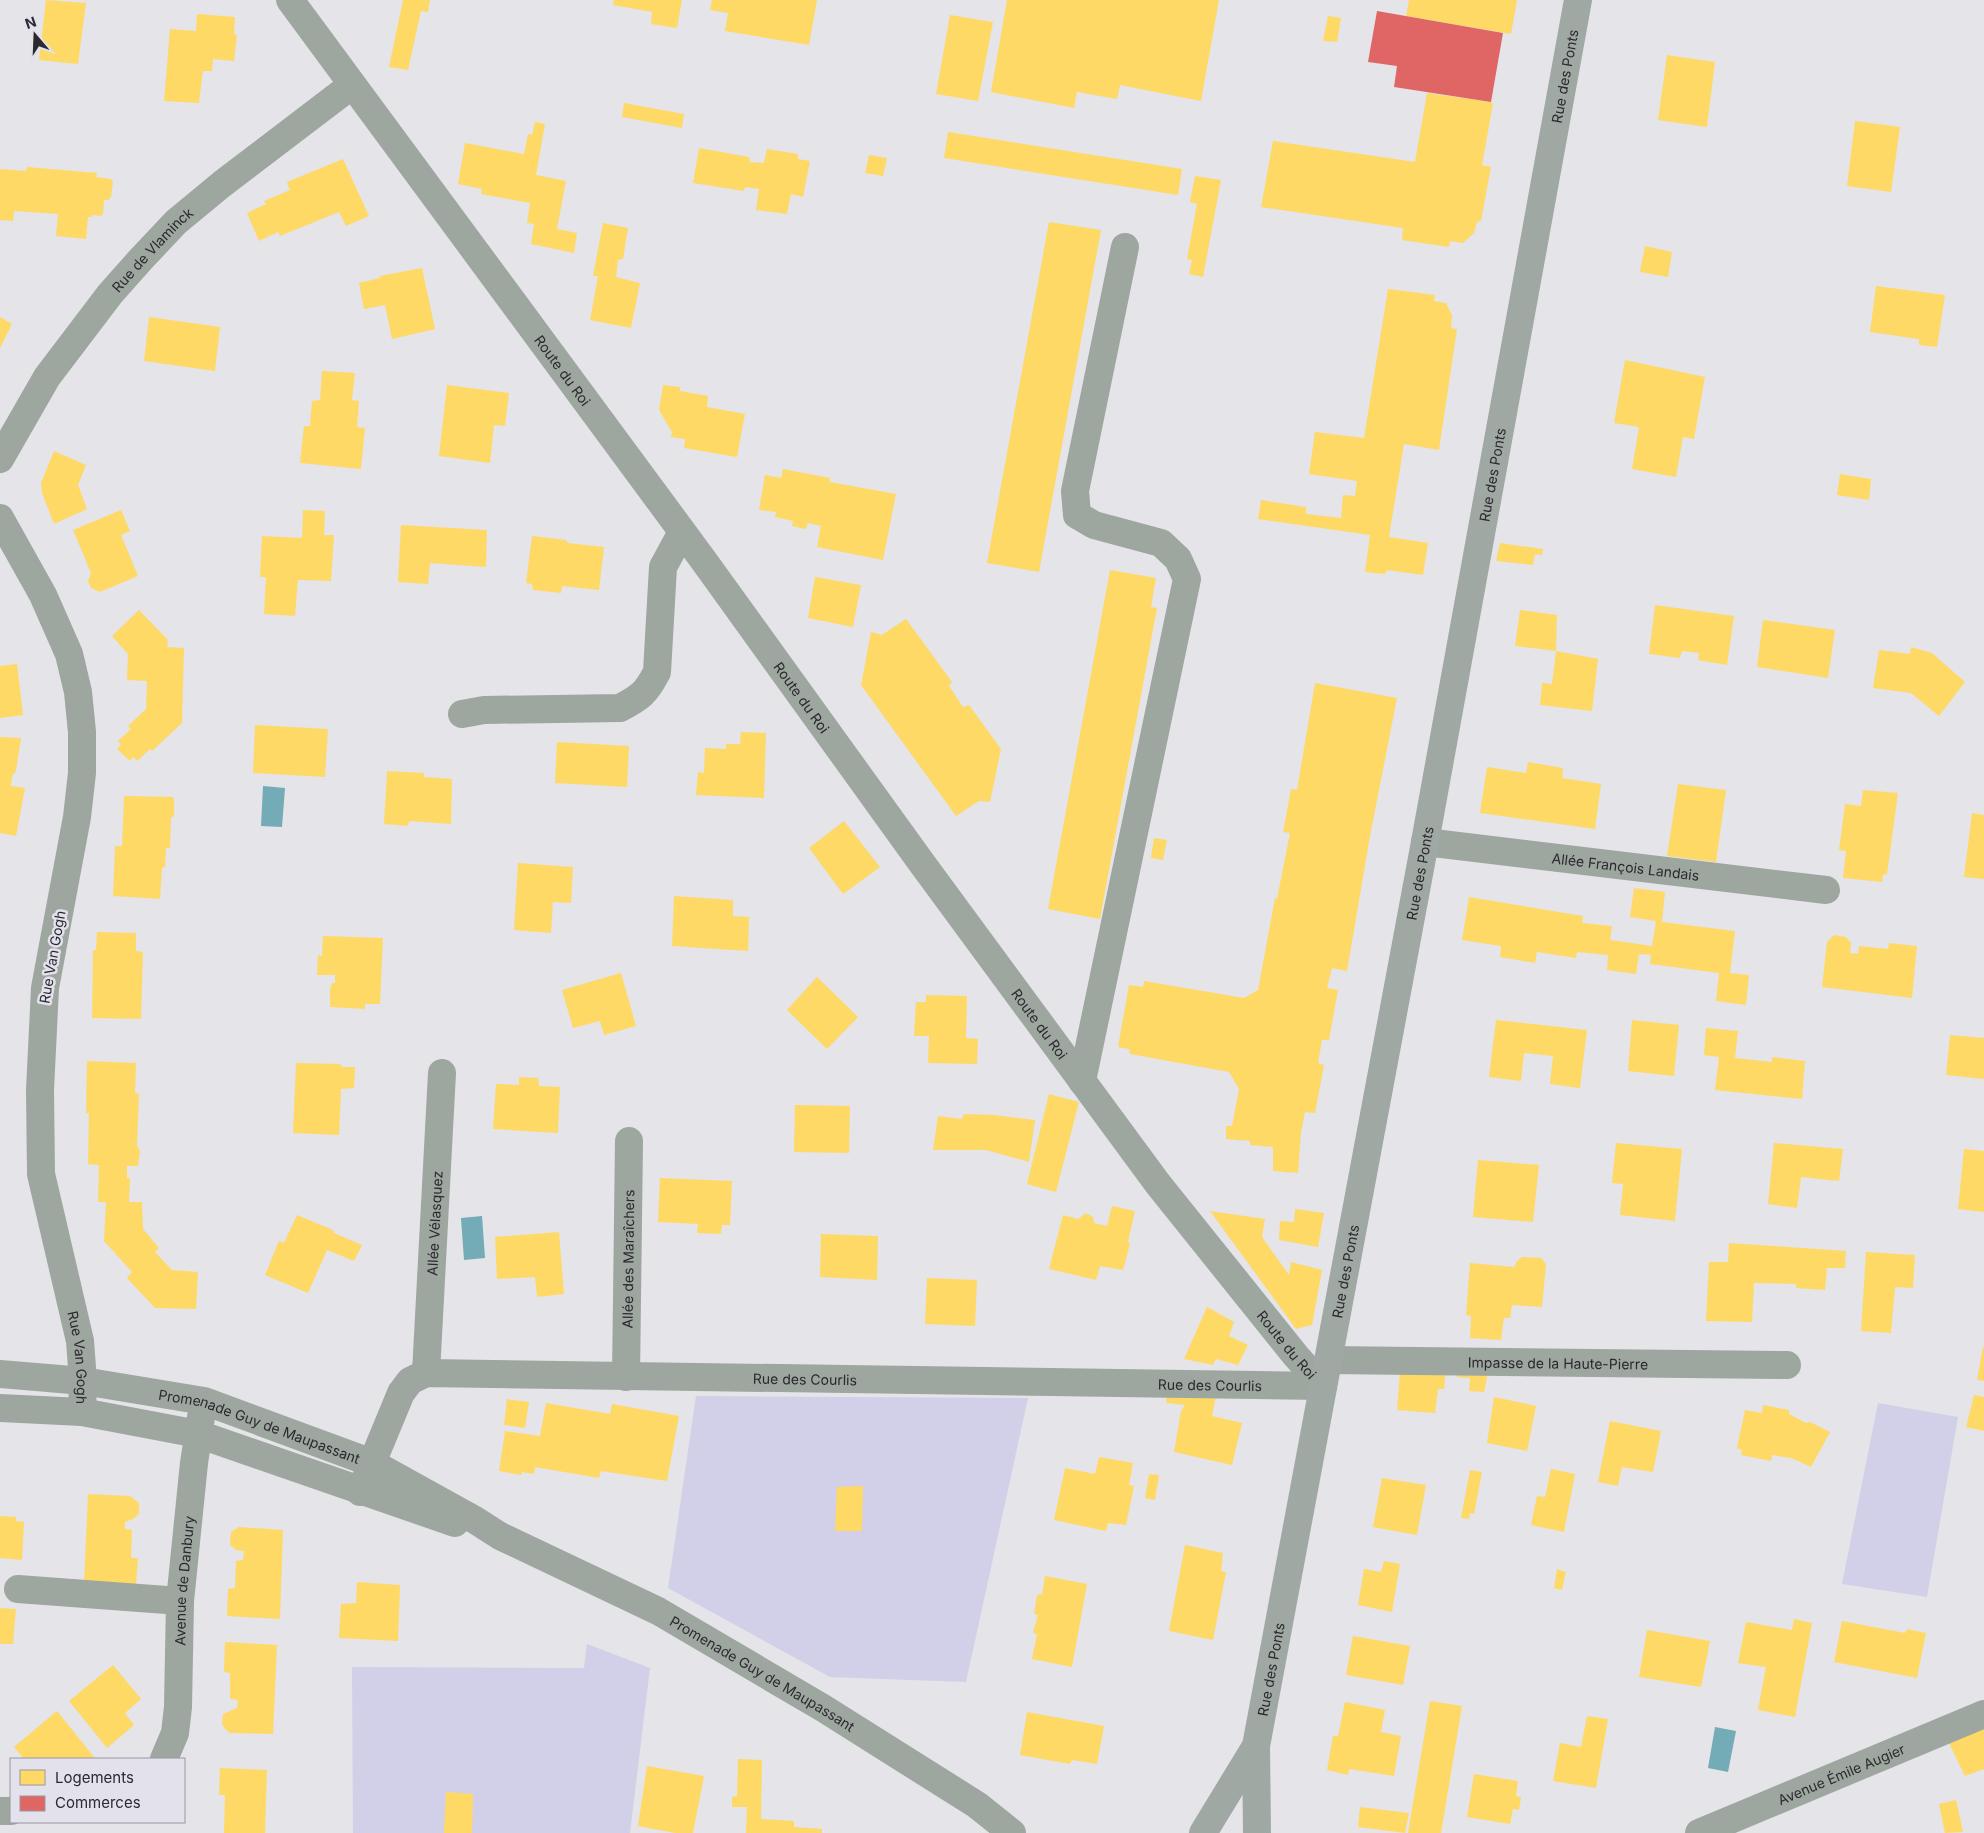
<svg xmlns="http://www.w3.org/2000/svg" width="1984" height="1833" font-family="Inter,sans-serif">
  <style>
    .green { fill: #d1d0e8 }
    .water { fill: #73abb6 }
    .homes { fill: #ffd966 }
    .shops { fill: #e06666 }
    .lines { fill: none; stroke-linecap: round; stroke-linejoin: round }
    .minor { stroke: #9da69f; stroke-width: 28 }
    .major { stroke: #a0a8a4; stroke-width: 28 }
    .labels { text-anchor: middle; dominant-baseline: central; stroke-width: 5; stroke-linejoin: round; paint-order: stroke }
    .street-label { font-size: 14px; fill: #2a2a2e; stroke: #e2e1ec }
  </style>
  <rect width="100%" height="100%" fill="#e4e4e9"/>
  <g class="green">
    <path d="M696,1396L1028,1398L966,1682L830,1677L668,1588Z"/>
    <path d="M1878,1403L1958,1417L1927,1597L1842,1584Z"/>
    <path d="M587,1644L650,1668L630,1833H353L352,1667L584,1668Z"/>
  </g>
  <g class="water">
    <path d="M263,786L285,788L282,827L261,826Z"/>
    <path d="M482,1216L485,1258L464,1260L461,1218Z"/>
    <path d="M1715,1727L1736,1731L1728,1772L1708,1768Z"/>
  </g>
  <g class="homes">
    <path d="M46,0L86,3L78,64L39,60Z"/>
    <path d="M403,0H430L428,12L421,11L408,70L389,67Z"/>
    <path d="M614,0H682L677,28L651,24L652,12L613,5Z"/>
    <path d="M712,0H817L809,45L725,31L728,13L710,10Z"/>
    <path d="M1007,0H1219L1201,101L1120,85L1117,99L1077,92L1074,108L991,92Z"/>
    <path d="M1409,0H1517L1511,34L1406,16Z"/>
    <path d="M197,14L235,17L234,34L237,35L234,61L213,59L212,71H203L199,103L164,101L170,29L196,31Z"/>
    <path d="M950,15L993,22L978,101L936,94Z"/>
    <path d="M1328,16L1341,18L1337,42L1323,41Z"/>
    <path d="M1667,55L1715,62L1707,127L1658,120Z"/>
    <path d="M1427,93L1491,102L1493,104L1482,165L1491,167L1481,221L1477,222L1474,233L1463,243L1450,241L1449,247L1402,240L1403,228L1261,207L1273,141L1415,162Z"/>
    <path d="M624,103L684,114L682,128L622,117Z"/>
    <path d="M1855,121L1900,127L1891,192L1847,186Z"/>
    <path d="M535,122L545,124L536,175L566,181L557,229L577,233L574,253L531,244L534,224L527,223L530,203L481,194L482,189L458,184L465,143L524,154L528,134L532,135Z"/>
    <path d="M948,132L1182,169L1178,195L944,158Z"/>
    <path d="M699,148L749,157L750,162L764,163L767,149L798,154V159L810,161L803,197L791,194L787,214L756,210L759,189L745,187L744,191L693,183Z"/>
    <path d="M869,155L887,158L883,176L865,173Z"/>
    <path d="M343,159L369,216L346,226L339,212L280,236L278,232L259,241L247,213L266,204L264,201L290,190L287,182Z"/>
    <path d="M27,167L97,173L96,177L111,179L113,182L111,197L108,200H104L103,214L100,216L92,215V217H88L86,239L56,236L58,214L14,211L13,221L0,220V169L26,171Z"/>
    <path d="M1195,176L1221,180L1203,277L1189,274L1192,260L1187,259L1197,204L1190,202Z"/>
    <path d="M1049,222L1101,230L1039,572L987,563Z"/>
    <path d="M603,223L628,228L623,259L618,260L616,277L640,283L631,328L590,320L598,276H593Z"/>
    <path d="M1645,246L1672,252L1668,277L1640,272Z"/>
    <path d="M422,268L435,329L392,339L385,305L364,309L359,283L380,278V276Z"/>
    <path d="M1876,286L1945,295L1937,347L1919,345V339L1870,332Z"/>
    <path d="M1388,289L1435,295L1434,301L1446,303L1452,315L1451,328L1457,329L1439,450L1404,444L1389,537L1428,543L1423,575L1387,570L1385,574L1365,572L1370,535L1258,519L1261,500L1306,507V514L1341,518L1343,495L1355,496L1357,481L1309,474L1315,432L1364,438Z"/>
    <path d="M0,317L12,324L0,348Z"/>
    <path d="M149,317L220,327L215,371L144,361Z"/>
    <path d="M1625,360L1705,377L1694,439L1683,437L1676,477L1632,469L1639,427L1614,423Z"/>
    <path d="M322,371L355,373L352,400L359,401L357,427L365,428L361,469L300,463L304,426H310L312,401L320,400Z"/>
    <path d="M447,385L509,393L505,426L494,425L490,463L439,456Z"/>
    <path d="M663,385L680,387V391L708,396L707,407L745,414L737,457L684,448L685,439L671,437L672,432L659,410Z"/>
    <path d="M54,451L86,465L78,485L87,509L54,524L42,493L41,483Z"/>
    <path d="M783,469L830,478V482L896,494L883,560L817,547L821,526L808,523L806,529L792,526L793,521L775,517L776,512L759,510L765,475L781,478Z"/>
    <path d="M1840,474L1871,479L1869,500L1837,495Z"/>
    <path d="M121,510L130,531L121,535L138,576L100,592L91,588L88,581L91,573L73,530Z"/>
    <path d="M303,510L325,511L324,535H334L331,581L298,580L295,616L264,614L266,577H260L262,536L302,538Z"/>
    <path d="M401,525L487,530L486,567L430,563L428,584L398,582Z"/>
    <path d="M532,536L566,540L568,543L604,547L599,590L562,586L561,593L533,590L532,584L526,583Z"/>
    <path d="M1500,543L1543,549L1542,555L1535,554L1533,565L1496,561Z"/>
    <path d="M1110,570L1156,578L1151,607L1157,608L1100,919L1048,909Z"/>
    <path d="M815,577L861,585L853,627L808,618Z"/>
    <path d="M1655,605L1734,616L1727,665L1698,660L1699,653L1682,651L1680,658L1649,654Z"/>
    <path d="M139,610L168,640L167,647L184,648L182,723L152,751L150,749L137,761L133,757L130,761L117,749L121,745L118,741L131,729L128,726L146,709L147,681L127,680L128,654L112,636Z"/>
    <path d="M1520,610L1557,615L1556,651L1515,646Z"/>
    <path d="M906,619L952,682L949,686L963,707L969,705L1001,749L990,802L979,801L956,816L861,685L871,632L882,635Z"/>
    <path d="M1763,620L1835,630L1828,678L1757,667Z"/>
    <path d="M1911,647L1932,653L1965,682L1939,716L1911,693L1873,688L1879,650L1910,654Z"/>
    <path d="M1556,651L1598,659L1592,711L1540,705L1542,683L1552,684Z"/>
    <path d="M17,664L23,715L0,718V666Z"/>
    <path d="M1315,683L1397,698L1370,836L1347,971L1332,968L1327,988L1338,990L1329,1040H1322L1318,1063L1324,1065L1315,1113L1305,1112L1301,1132L1298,1173L1273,1171V1147L1250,1145V1141L1226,1139V1126H1232L1239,1089L1229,1072L1130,1054L1129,1049L1118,1047L1129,985L1143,987L1144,981L1244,998L1258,990L1275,898L1277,899L1290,833L1283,832L1291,789L1297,790Z"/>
    <path d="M255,725L328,729L325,777L253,773Z"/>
    <path d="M741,732L766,733L764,798L696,795L698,772L704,773L705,748L726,749V744H740Z"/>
    <path d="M0,737L21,738L16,771L12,776L11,786L25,788L16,836L0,833Z"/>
    <path d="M557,742L629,746L627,787L555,783Z"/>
    <path d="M1528,762L1563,768L1562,778L1601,784L1595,829L1480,813L1487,767L1526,773Z"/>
    <path d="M387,771L424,773V777L452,779L451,824L409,821L408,826L384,824Z"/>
    <path d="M1678,784L1726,790L1716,862L1667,856Z"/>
    <path d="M1863,790L1898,793L1887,874L1883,875L1882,882L1843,878L1846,851L1839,850L1845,804L1861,806Z"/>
    <path d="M124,796L173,797L174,799V816L171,818L170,848H166L165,867L162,868L160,899L113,896L115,846H122Z"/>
    <path d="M1972,813L1984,815V879L1964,877Z"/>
    <path d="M844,821L880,867L843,894L809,848Z"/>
    <path d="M1154,838L1167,840L1163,860L1151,858Z"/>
    <path d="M518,863L573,867L571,903L553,902L551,933L514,930Z"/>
    <path d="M1634,888L1665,892L1662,922L1735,931L1730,973L1749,975L1746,1005L1716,1001L1719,973L1650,964L1651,955L1639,954L1636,974L1607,970L1608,955L1577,952L1576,958L1537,952L1535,963L1500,957L1501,946L1462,940L1469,897L1583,916L1582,923L1612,926L1610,940L1652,946L1656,921L1630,917Z"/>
    <path d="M674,896L733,900V916L749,917L748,951L672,946Z"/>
    <path d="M97,932L136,933V951L143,952L141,1019L92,1018L93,950H96Z"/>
    <path d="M1834,935L1846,937L1851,943L1850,953L1858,954L1859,946L1888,949L1889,943L1917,946L1912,998L1822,987L1827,942Z"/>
    <path d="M323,936L383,938L380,1004H365V1009L330,1007V989L332,983H335V975H317L318,955L322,956Z"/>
    <path d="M621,973L636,1026L604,1035L600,1021L573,1028L562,990Z"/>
    <path d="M817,977L858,1017L827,1049L787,1010Z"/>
    <path d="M926,995L967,996L966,1038L978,1039L977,1064L928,1063L929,1036H914L916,1002H926Z"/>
    <path d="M1496,1020L1587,1030L1580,1088L1550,1084L1553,1056L1524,1053L1521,1081L1489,1077Z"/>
    <path d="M1632,1020L1679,1025L1674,1076L1628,1071Z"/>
    <path d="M1706,1028L1738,1031L1735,1058L1772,1062V1057L1805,1061L1802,1099L1715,1090L1719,1057L1704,1055Z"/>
    <path d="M1950,1035L1984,1038V1079L1946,1075Z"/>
    <path d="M87,1061L136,1063L135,1093L139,1094L137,1146L140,1151L138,1166H127V1178H130L129,1202H142L143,1229L159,1248L155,1252L172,1270L198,1272L196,1309L155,1308L127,1278L132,1272L104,1241L106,1202H98L99,1165L88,1164L89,1113H86Z"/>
    <path d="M296,1063L340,1064L342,1067H355L354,1088L341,1089L339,1135L293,1133Z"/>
    <path d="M519,1077L538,1078L539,1086L560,1087L558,1133L493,1129L496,1084L519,1085Z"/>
    <path d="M1049,1094L1079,1102L1056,1192L1027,1184Z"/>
    <path d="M795,1105L850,1106L849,1153L794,1152Z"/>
    <path d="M964,1114L994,1115L1035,1120L1029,1162L986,1150H933L938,1116L962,1119Z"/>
    <path d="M1616,1143L1682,1149L1675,1221L1620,1215L1623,1184L1612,1183Z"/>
    <path d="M1774,1143L1843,1149L1839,1181L1801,1177L1797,1208L1768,1204Z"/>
    <path d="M1964,1149L1984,1151V1212L1958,1209Z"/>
    <path d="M1478,1160L1539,1165L1533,1222L1473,1217Z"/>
    <path d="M660,1178L732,1181L730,1225H722L721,1234L697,1233L698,1224L658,1222Z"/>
    <path d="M1112,1206L1135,1211L1128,1242L1130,1244L1123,1270L1100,1266L1096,1280L1049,1269L1063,1215L1078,1219L1086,1213L1093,1217L1094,1223L1107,1226Z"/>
    <path d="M1295,1209L1324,1213L1318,1247L1279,1240L1280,1221L1294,1222Z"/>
    <path d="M1210,1211L1265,1219L1262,1237L1289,1275L1291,1262L1322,1270L1312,1325L1296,1329Z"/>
    <path d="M297,1215L333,1230L334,1233L362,1245L354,1261L327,1250L308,1293L265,1275L279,1241L284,1243Z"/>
    <path d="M559,1232L564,1294L537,1297L535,1277L497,1279L495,1237Z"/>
    <path d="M821,1234L878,1236L877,1280L820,1277Z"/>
    <path d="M1729,1243L1846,1251L1845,1268H1827L1825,1290L1796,1288V1284L1754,1283L1752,1322L1706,1321L1709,1262H1728Z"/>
    <path d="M1866,1252L1915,1255L1913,1288L1895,1287L1891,1333L1861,1331Z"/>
    <path d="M1522,1257L1541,1258L1546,1264L1542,1307L1512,1305L1510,1318H1504L1501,1340L1470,1338L1471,1316L1466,1315L1470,1263L1515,1267L1516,1262Z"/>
    <path d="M927,1278L977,1280L975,1326L925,1324Z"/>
    <path d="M1207,1307L1234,1322L1229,1336L1248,1345L1238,1365L1216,1359L1213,1365L1184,1359Z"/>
    <path d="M1983,1347H1984V1381L1977,1380Z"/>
    <path d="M1446,1368L1444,1389H1438L1435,1413L1397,1410L1400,1371Z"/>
    <path d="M1457,1368H1489L1484,1392L1469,1391L1470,1378L1457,1377Z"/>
    <path d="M1167,1395L1216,1396L1212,1416L1242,1423L1232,1465L1174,1452L1181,1411L1185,1405L1166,1403Z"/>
    <path d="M1974,1395L1984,1397V1431L1966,1427Z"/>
    <path d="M1494,1397L1536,1406L1527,1451L1487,1443Z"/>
    <path d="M507,1399L529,1402L525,1428L504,1425Z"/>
    <path d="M546,1403L610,1414L612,1404L679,1416L667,1481L601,1471L599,1478L535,1467L534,1474L522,1472L521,1475L499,1471L505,1431L540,1436Z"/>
    <path d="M1763,1405L1789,1410V1414L1806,1423L1810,1422L1830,1432L1811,1467L1791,1458L1772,1455L1771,1461L1741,1455L1742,1450L1737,1448L1745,1410L1762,1413Z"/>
    <path d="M1610,1421L1661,1431L1653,1472L1622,1467L1618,1486L1598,1482Z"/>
    <path d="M1099,1457L1133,1463L1129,1485L1134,1486L1126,1525L1108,1523L1106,1531L1054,1520L1065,1468L1095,1474Z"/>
    <path d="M1551,1469L1575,1474L1564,1532L1531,1525L1537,1496L1545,1497Z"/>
    <path d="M1470,1470L1482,1472L1474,1514L1470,1513L1469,1519L1461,1518Z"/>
    <path d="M1149,1474L1159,1475L1155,1500L1145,1498Z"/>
    <path d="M1382,1478L1426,1485L1417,1535L1373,1527Z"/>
    <path d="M863,1486L862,1531H835L837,1487Z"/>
    <path d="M88,1494L130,1496L139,1503V1514L133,1519L125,1522V1529L132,1530L131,1558H138L136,1585L84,1583Z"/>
    <path d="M0,1516L16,1517V1521L24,1522L22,1560L0,1558Z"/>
    <path d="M239,1527L283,1530L280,1619L227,1616L228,1589L235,1588L236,1561L243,1560L244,1551L236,1550L230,1545L231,1532Z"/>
    <path d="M1185,1545L1223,1553L1221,1571L1226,1572L1213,1640L1169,1631Z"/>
    <path d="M1384,1561L1400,1564L1392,1612L1358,1605L1364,1569L1381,1572Z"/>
    <path d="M1557,1569L1566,1572L1562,1590L1554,1588Z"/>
    <path d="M1045,1576L1087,1584L1072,1667L1032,1659L1037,1634L1033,1633L1038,1615L1034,1614L1037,1595L1042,1594Z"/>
    <path d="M357,1582L400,1585L398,1641L339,1638L341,1604L356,1603Z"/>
    <path d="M0,1608L16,1609L13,1644H0Z"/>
    <path d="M1794,1619L1812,1623L1795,1717L1758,1710L1766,1667L1738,1663L1746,1622L1792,1630Z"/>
    <path d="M1842,1621L1905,1633L1907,1629L1926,1633L1917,1678L1834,1662Z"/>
    <path d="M1647,1630L1710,1641L1701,1687L1639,1677Z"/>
    <path d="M1353,1636L1410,1646L1403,1685L1346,1675Z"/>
    <path d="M225,1642L277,1645L273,1734L230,1733L225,1729L222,1724L223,1714L237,1708L238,1700L230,1699V1673L224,1672Z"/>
    <path d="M113,1665L141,1699L125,1713L134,1725L107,1748L69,1701Z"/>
    <path d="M1430,1701L1462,1706L1441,1833H1408Z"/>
    <path d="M1345,1702L1385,1710L1381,1732L1401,1736L1394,1776L1349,1769L1348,1775L1327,1770L1333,1736H1338Z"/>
    <path d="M57,1711L94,1757L92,1759H24L14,1747Z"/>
    <path d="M1027,1712L1104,1726L1097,1764L1072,1760L1070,1764L1020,1755Z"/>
    <path d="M1587,1716L1608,1719L1596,1788L1553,1781L1560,1743L1581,1747Z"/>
    <path d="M1984,1728V1769L1965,1776L1949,1743Z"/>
    <path d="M738,1759L762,1760L761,1819L794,1821V1827L822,1829V1833H746L747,1807H732V1797L737,1796Z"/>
    <path d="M647,1766L704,1776L693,1833H675L638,1826Z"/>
    <path d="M220,1768L267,1770L265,1833H224L225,1795H219Z"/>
    <path d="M1474,1774L1518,1781L1516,1796L1521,1797L1519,1810L1513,1809L1510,1824L1467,1817Z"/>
    <path d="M446,1792L473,1794L472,1833H444Z"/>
    <path d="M1956,1800L1963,1832L1945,1833L1939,1804Z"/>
    <path d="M1360,1807L1409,1813L1405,1833L1358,1827Z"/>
  </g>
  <path class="shops" d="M1377,11L1503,33L1491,102L1394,87L1397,66L1368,62Z"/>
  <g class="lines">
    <g class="minor">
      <path id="s1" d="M290,0L704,561L921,862L1158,1184L1296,1356L1323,1386"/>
      <path id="s2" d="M0,459L47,377L110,294L142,258L176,222L222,184L352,85"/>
      <path id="s3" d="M0,518L43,595L69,654L78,692L82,732V773L77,817L45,988L40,1090L41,1174L80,1341L83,1381L82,1412"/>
      <path d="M462,714L484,710L620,708C641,697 646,693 657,672L663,567L682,532"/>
      <path id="s4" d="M1425,842L1826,890"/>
      <path d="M1082,1081L1187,579L1178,559L1161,543L1094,525L1077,515L1075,491L1125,247"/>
      <path id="s5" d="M1328,1360L1787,1365"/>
      <path id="s6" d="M426,1373L442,1073"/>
      <path id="s7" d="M0,1374L83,1381L204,1401L372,1463L475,1520L500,1536L658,1611L823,1708L977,1805L1012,1833"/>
      <path id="s8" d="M626,1377L629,1141"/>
      <path d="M0,1408L82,1412L198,1434L455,1523"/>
      <path id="s9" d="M360,1492L401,1393L410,1381L426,1373L1323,1386"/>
      <path d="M18,1589L180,1601"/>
      <path id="s10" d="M164,1759L175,1733L178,1707L180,1601L194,1463L201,1417"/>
      <path d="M0,1811H11"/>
      <path id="s11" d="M1699,1833L1984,1714"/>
    </g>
    <g class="major">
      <path d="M1203,1833L1256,1746"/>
      <path id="s12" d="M1257,1833L1256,1746L1425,842L1578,0"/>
    </g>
  </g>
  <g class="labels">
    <g class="street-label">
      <text stroke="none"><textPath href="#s12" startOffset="1785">Rue des Ponts</textPath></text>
      <text stroke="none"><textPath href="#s2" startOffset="260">Rue de Vlaminck</textPath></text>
      <text stroke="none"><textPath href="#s1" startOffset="460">Route du Roi</textPath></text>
      <text stroke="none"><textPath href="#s12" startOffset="1380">Rue des Ponts</textPath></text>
      <text stroke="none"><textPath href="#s1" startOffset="865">Route du Roi</textPath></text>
      <text stroke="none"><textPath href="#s4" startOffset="202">Allée François Landais</textPath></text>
      <text stroke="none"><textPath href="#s12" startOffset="975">Rue des Ponts</textPath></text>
      <text transform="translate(52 957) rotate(-80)">Rue Van Gogh</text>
      <text stroke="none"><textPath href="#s1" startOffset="1269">Route du Roi</textPath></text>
      <text stroke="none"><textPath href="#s6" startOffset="150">Allée Vélasquez</textPath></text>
      <text stroke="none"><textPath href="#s8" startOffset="118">Allée des Maraîchers</textPath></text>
      <text stroke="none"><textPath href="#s12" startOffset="570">Rue des Ponts</textPath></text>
      <text stroke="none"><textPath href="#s1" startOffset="1674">Route du Roi</textPath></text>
      <text stroke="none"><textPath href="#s3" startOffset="865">Rue Van Gogh</textPath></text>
      <text stroke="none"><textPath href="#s5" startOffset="230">Impasse de la Haute-Pierre</textPath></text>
      <text stroke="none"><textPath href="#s9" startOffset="519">Rue des Courlis</textPath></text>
      <text stroke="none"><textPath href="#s9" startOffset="924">Rue des Courlis</textPath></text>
      <text stroke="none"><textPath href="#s7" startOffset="266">Promenade Guy de Maupassant</textPath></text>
      <text stroke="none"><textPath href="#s10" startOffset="181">Avenue de Danbury</textPath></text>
      <text stroke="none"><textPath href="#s12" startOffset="165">Rue des Ponts</textPath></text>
      <text stroke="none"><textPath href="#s7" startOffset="829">Promenade Guy de Maupassant</textPath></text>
      <text stroke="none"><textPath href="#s11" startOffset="154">Avenue Émile Augier</textPath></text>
    </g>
  </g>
  <rect x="10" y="1758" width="175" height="65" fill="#e2e1ec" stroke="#9898a0"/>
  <rect x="20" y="1770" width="25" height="15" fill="#ffd966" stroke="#9898a0"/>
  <text x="55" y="1783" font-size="15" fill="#2a2a2e">Logements</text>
  <rect x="20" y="1796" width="25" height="15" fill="#e06666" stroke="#9898a0"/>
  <text x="55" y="1808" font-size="15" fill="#2a2a2e">Commerces</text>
  <g transform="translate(35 35) rotate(341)" stroke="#e2e1ec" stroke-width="4" paint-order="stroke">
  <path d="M0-4L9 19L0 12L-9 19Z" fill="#2a2a2e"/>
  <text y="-8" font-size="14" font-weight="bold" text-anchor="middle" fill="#2a2a2e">N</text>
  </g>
</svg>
